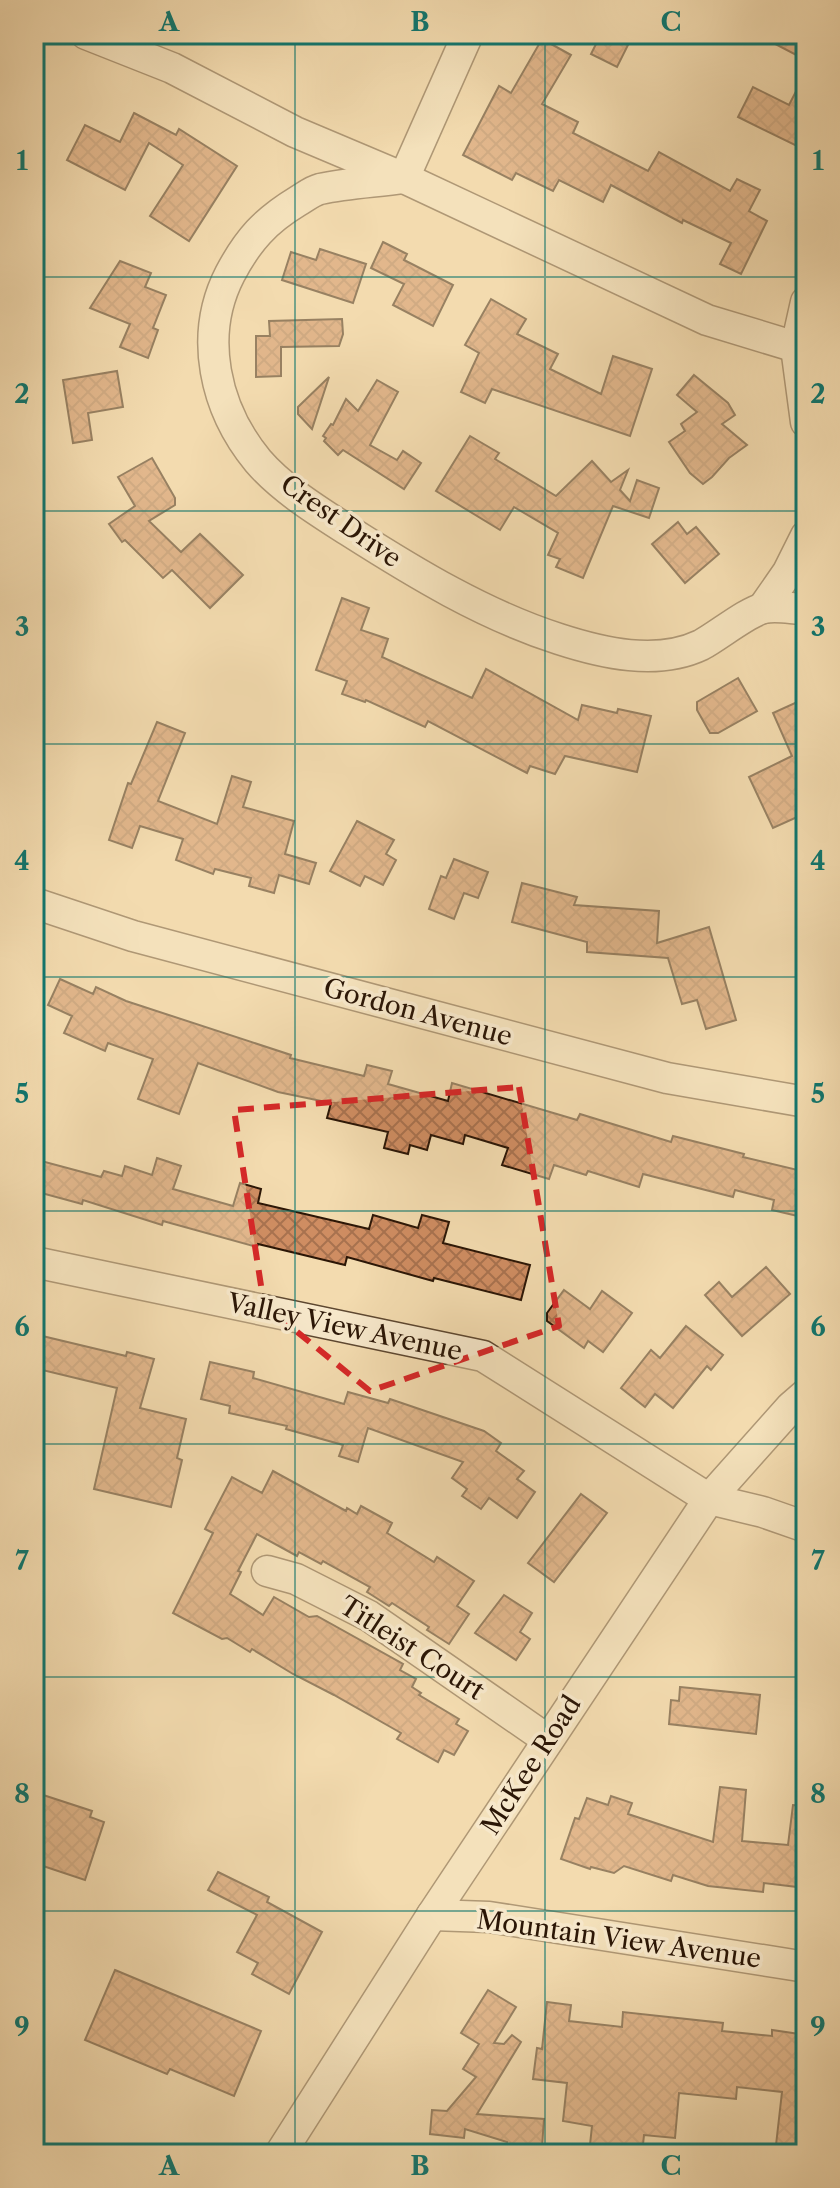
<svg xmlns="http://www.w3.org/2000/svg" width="840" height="2188" font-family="'Libre Caslon Text',serif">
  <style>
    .building { fill: url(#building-cross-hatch); stroke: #2b1606; stroke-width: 2 }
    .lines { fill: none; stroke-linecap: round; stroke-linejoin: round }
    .minor-casing { stroke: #5d4730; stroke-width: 33 }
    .minor { stroke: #f7e8cb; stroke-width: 30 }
    .marked { fill: none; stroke: #d62828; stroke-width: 6; stroke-dasharray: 16 10; stroke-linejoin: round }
    .grid { fill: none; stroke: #0f766e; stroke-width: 2; stroke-opacity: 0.55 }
    .labels { text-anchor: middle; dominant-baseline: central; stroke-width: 7; stroke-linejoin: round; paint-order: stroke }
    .street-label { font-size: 26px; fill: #2b1606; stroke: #f7e8cb }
    .neatline { fill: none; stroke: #0f766e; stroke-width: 3 }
    .grid-label { font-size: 26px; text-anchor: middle; font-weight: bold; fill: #0f766e }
  </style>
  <defs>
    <pattern id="building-cross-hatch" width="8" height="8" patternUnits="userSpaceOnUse" patternTransform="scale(2)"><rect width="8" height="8" fill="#cf8d62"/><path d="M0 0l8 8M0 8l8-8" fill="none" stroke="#a8724f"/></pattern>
  </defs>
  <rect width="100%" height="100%" fill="#f3dbaf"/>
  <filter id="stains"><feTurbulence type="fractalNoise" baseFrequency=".0025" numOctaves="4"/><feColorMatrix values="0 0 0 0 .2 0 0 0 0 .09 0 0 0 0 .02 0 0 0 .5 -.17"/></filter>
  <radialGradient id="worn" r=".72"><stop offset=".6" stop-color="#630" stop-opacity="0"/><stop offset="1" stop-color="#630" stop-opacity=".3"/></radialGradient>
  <g class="building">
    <path d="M601,34H607L628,45L617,67L591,54Z"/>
    <path d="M756,34H806V60Z"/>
    <path d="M542,39L571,55L542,104L578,122L573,133L648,171L659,152L730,191L737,179L760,190L749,211L767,221L741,274L720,264L731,243L683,220L682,223L611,185L603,202L559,180L553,191L516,173L512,180L463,155L499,86L511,93Z"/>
    <path d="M806,72V133L799,147L738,117L753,87L789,105Z"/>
    <path d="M134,113L176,135L179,129L237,166L189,241L150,216L183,165L149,143L125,190L67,160L85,125L120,142Z"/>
    <path d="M383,242L407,254L404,260L453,285L433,326L393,305L404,284L371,268Z"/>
    <path d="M320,249L366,264L353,303L282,280L291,252L316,260Z"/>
    <path d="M120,261L151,273L145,287L166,295L153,328L158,330L148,358L120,347L130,324L90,308Z"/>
    <path d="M491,299L526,319L517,334L558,354L550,369L601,394L613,356L652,369L630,436L492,389L485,403L461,392L479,353L465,345Z"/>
    <path d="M342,319L343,334L339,346L281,347V376L256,377V336H270L269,321Z"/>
    <path d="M117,371L123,407L88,413L92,440L73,443L63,380Z"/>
    <path d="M694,375L728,403L735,415L722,424L747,445L729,458L712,477L703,484L690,473L669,442L685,431L681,424L697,412L677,395Z"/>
    <path d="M329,377L312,429L298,414V407Z"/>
    <path d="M377,380L398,392L370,445L397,460L403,451L421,463L404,489L343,450L338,455L324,441L326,438L323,436L331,424L333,425L346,399L358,411Z"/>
    <path d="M470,436L499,453L495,459L556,496L592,461L611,482L628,470L620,490L630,501L637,480L659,488L649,518L613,506L583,578L556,567L560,559L548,555L558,533L514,507L500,530L436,491Z"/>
    <path d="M152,458L175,498V505L149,521L181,552L200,534L243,575L210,608L172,570L163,578L125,540L122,542L109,524L135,506L118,477Z"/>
    <path d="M678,522L687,534L696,527L719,554L685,583L652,544Z"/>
    <path d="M342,598L369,608L361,630L388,639L382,657L472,698L486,669L578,720L582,705L617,713L618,709L651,716L637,772L565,756L555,774L530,766L527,773L428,721L425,727L366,700L365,702L342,694L347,681L316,670Z"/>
    <path d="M738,678L757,711L718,733H710L697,710V702Z"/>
    <path d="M806,698V813L773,828L749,777L792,756L773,713Z"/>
    <path d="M157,722L185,733L158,801L217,824L232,776L251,782L243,807L294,821L285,854L316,863L309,884L279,875L274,893L249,886L251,878L215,869L213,874L176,860L183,839L140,826L132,848L109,840L128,783L131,784Z"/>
    <path d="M357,821L394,840L386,854L396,860L383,885L365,876L360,886L330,871Z"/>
    <path d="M454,859L488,872L478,898L464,893L454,919L429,909L441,876L446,878Z"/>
    <path d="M522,883L577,897L574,905L659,911L657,943L709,927L736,1020L706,1029L697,1000L682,1004L668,958L587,952V942L512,922Z"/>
    <path d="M60,979L93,994L96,987L126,1001L291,1055L290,1058L364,1076L367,1065L392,1071L388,1084L448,1101L452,1083L577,1120L580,1114L671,1142L673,1136L744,1154L743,1157L806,1172V1218L772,1210L774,1200L735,1190L733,1197L643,1174L639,1187L588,1171L586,1175L554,1165L549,1179L502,1165L508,1148L465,1135L463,1144L431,1135L427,1150L410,1145L408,1154L384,1148L388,1132L327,1118L331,1103L278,1092L198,1063L179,1114L138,1099L153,1059L108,1043L105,1051L64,1033L72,1016L48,1005Z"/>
    <path d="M157,1158L181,1166L173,1189L233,1206L240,1183L261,1189L258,1203L369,1229L373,1215L418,1228L422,1215L449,1222L443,1243L530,1265L521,1300L434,1278L433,1281L347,1257L345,1265L258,1244L257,1247L163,1221L162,1225L83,1200L82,1204L34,1191V1159L101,1177L104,1171L122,1176L125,1166L152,1175Z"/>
    <path d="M766,1267L790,1294L742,1336L705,1295L719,1282L732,1297Z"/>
    <path d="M564,1290L590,1309L602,1291L632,1313L603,1352L588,1341L584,1348L547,1321V1313Z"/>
    <path d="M686,1326L723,1355L711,1370L707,1366L673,1408L655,1394L645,1407L621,1388L651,1350L660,1358Z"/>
    <path d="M34,1334L126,1356L127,1352L154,1359L140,1408L186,1419L177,1458L182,1460L171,1507L94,1489L117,1388L34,1368Z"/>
    <path d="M210,1362L254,1372L253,1378L344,1404L348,1392L388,1403L390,1399L484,1431L501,1443L496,1451L524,1471L517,1479L535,1492L517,1518L489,1498L481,1509L462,1496L467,1489L452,1478L463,1462L368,1428L358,1462L339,1456L343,1445L286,1429L287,1426L229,1413L230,1406L201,1399Z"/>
    <path d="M273,1471L346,1511L347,1508L357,1514L361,1506L392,1523L387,1533L434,1562L437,1557L474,1581L457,1606L469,1614L449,1644L427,1630L429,1627L392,1603L389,1606L367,1592L370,1587L323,1561L321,1564L299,1552L297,1556L257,1534L238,1571L241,1572L230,1594L263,1615L274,1597L309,1617L317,1616L403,1664L400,1670L416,1679L412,1687L421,1693L419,1695L459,1719L456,1724L468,1731L454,1755L444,1750L438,1762L397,1739L401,1733L334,1695L293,1674L252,1649L250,1652L227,1638L222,1639L173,1613L213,1533L205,1529L232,1477L262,1493Z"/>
    <path d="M581,1494L607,1513L554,1582L528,1563Z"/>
    <path d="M504,1595L532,1613L520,1632L530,1639L516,1660L475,1633Z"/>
    <path d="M680,1687L760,1695L756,1734L669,1724L671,1700L679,1701Z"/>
    <path d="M720,1787L746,1790L742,1841L788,1845L793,1805L806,1806V1888L764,1883L763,1892L708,1886L673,1875L671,1881L624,1866L614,1873L591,1867L590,1869L561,1859L575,1818L579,1819L587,1798L608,1805L611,1796L632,1803L628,1814L713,1842Z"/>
    <path d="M34,1792L92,1811L90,1817L104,1822L85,1880L34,1863Z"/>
    <path d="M218,1872L269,1897L267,1902L322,1932L289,1994L252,1974L258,1963L237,1952L257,1915L208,1890Z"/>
    <path d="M115,1970L261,2031L234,2096L170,2069L167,2074L85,2040Z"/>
    <path d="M488,1990L516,2007L494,2043L504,2044L512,2035L521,2042L477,2114L544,2119L542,2147L507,2144V2142L465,2129L464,2138L430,2134L432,2110L447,2111L476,2077L463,2069L479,2044L461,2033Z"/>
    <path d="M547,2002L571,2005L569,2021L622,2027L623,2012L723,2023L722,2031L772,2036V2030L806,2035V2154H775L782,2092L737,2087L736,2099L679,2093L675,2138L644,2135L642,2154H589L592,2126L563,2121L567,2083L533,2079L537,2048L542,2049Z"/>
  </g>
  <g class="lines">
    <g class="minor-casing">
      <g id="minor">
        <path d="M86,34L172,68L295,132L404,178L707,320L796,347"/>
        <path d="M468,34L404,178C376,182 347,183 320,189C312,191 305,197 298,201C265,221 248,240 230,274C198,336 215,409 258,461C282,489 318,511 349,531C415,573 484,615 559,639C602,653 657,666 701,645C718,636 747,612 764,608C776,605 793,609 806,609"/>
        <path d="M806,302L796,347L806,422"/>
        <path d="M763,608L788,572L806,536"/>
        <path d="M34,903L133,936L667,1078L806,1102"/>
        <path d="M34,1262L483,1356L709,1499L763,1512L806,1527"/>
        <path d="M267,1571L296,1579L369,1616L548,1740"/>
        <path d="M432,1915L489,1917L806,1967"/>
        <path d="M280,2154L432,1915L709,1499L791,1407L806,1394"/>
      </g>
    </g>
    <use href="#minor" class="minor"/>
  </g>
  <path d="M0 0H840V2188H0ZM519,1087L559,1326L370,1391L264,1305L234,1110Z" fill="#f3dbaf" fill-opacity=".55" fill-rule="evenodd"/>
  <path class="marked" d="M519,1087L559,1326L370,1391L264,1305L234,1110Z"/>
  <path class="grid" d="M295,34V2154M545,34V2154M34,277H806M34,511H806M34,744H806M34,977H806M34,1211H806M34,1444H806M34,1677H806M34,1911H806"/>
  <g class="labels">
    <g class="street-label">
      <text transform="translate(341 521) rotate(35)">Crest Drive</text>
      <text transform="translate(418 1012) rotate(15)">Gordon Avenue</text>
      <text transform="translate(345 1327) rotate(12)">Valley View Avenue</text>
      <text transform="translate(412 1648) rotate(33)">Titleist Court</text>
      <text transform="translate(531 1765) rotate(-57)">McKee Road</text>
      <text transform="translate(619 1939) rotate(8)">Mountain View Avenue</text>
    </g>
  </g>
  <rect width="840" height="2188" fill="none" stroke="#f3dbaf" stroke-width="88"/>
  <rect x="44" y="44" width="752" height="2100" class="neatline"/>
  <g class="grid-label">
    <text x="169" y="31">A</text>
    <text x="420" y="31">B</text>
    <text x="671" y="31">C</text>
    <text x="22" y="170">1</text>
    <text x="818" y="170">1</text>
    <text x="22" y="403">2</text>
    <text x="818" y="403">2</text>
    <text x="22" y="636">3</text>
    <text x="818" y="636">3</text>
    <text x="22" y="870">4</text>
    <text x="818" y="870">4</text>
    <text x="22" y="1103">5</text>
    <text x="818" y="1103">5</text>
    <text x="22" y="1336">6</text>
    <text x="818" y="1336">6</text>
    <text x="22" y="1570">7</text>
    <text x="818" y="1570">7</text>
    <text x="22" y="1803">8</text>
    <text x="818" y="1803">8</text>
    <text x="22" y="2036">9</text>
    <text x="818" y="2036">9</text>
    <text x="169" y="2175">A</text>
    <text x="420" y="2175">B</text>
    <text x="671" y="2175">C</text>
  </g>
  <rect width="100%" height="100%" filter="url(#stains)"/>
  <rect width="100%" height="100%" fill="url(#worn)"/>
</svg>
